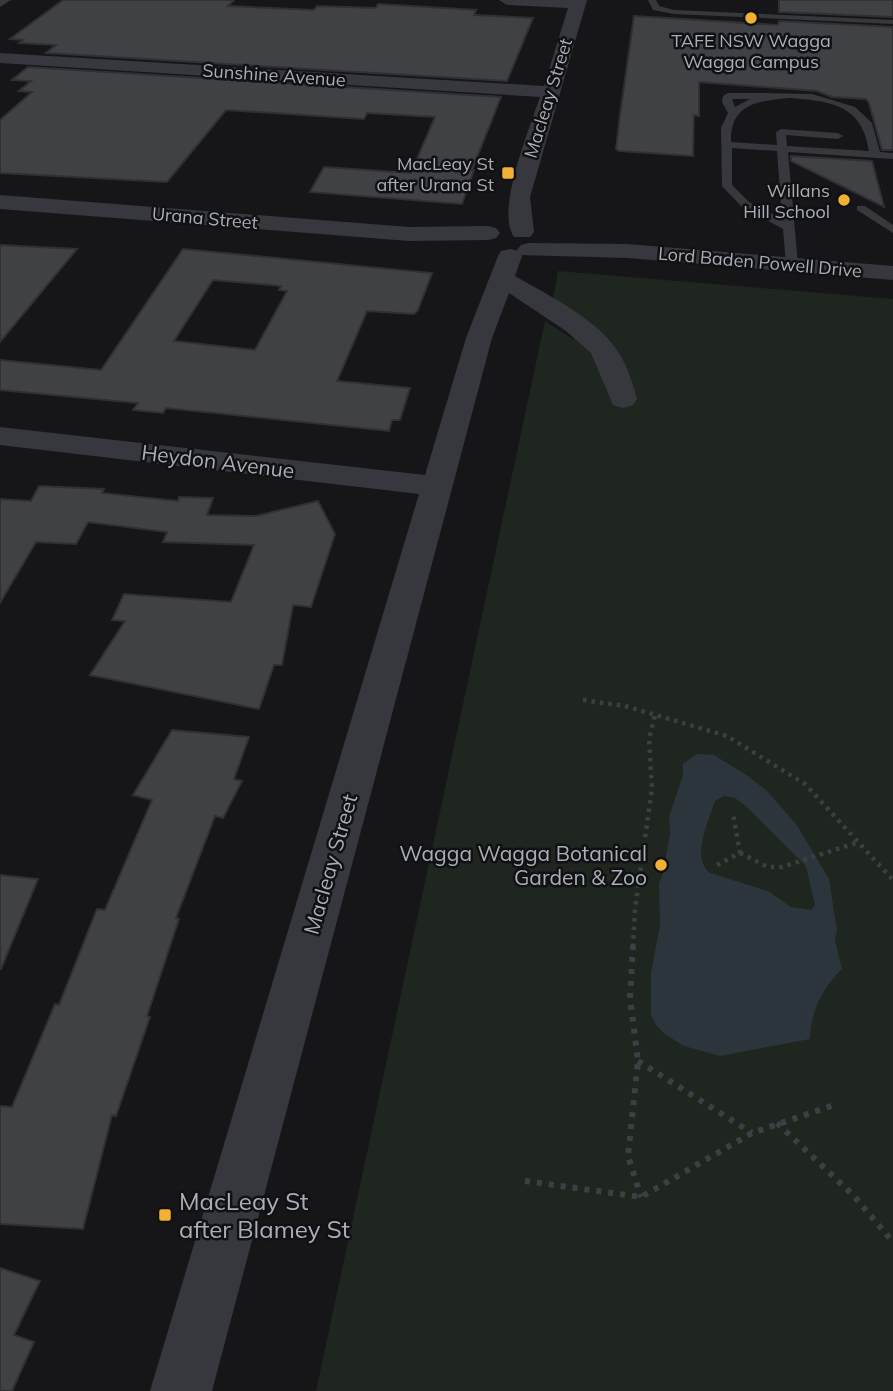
<svg xmlns="http://www.w3.org/2000/svg" width="893" height="1391" font-family="Mulish,sans-serif">
  <style>
    .green { fill: #1e261f }
    .water { fill: #2c353c; fill-rule: evenodd }
    .building { fill: #404145; stroke: #303034; stroke-width: 2; fill-rule: evenodd }
    .lines { fill: none; stroke-linecap: round; stroke-linejoin: round }
    .path-far1 { stroke: #3d3f44; stroke-width: 4.5; stroke-dasharray: 3.5 5; stroke-linecap: butt }
    .path { stroke: #3d3f44; stroke-width: 6; stroke-dasharray: 5 7; stroke-linecap: butt }
    .service { fill: #37383d; fill-rule: evenodd }
    .minor { fill: #37383d; fill-rule: evenodd }
    .tertiary { fill: #37383d; fill-rule: evenodd }
    .poi-dot { fill: #f2b134; stroke: #111113; stroke-width: 2.5 }
    .labels { text-anchor: middle; dominant-baseline: central; stroke-width: 5; stroke-linejoin: round; paint-order: stroke }
    .far-poi-label { font-size: 18px; fill: #a8adb8; stroke: #111113; text-anchor: end }
    .far-street-label { font-size: 18px; fill: #a8adb8; stroke: #111113 }
    .street-label { font-size: 21px; fill: #a8adb8; stroke: #111113 }
    .poi-label { font-size: 21px; fill: #a8adb8; stroke: #111113; text-anchor: end }
    .near-poi-label { font-size: 24px; fill: #a8adb8; stroke: #111113; text-anchor: start }
  </style>
  <rect width="100%" height="100%" fill="#161618"/>
  <path class="green" d="M558,271L893,299V1391H316L545,321L573,339L587,338L551,311Z"/>
  <path class="water" d="M697,754L714,755L745,774L766,790L796,824L829,879L837,931L835,940L842,969C822,989 811,1010 810,1039L720,1056L684,1046L666,1035L656,1025L651,1015V973L660,925L659,883L663,874L670,834L669,817L683,775V764ZM724,796L735,798L746,806L806,866L815,905L811,910L791,907L768,891L710,873C690,857 709,821 715,801Z"/>
  <g class="building">
    <path d="M63,0H234L228,6L314,10L317,6L376,8L378,4L476,10L474,15L533,18L507,81L46,53L56,45L19,43L23,40L10,39Z"/>
    <path d="M779,0H893V17L779,12Z"/>
    <path d="M634,16L778,25L779,21L893,27V150H882L869,103L866,99L832,97L817,91L699,82V116L694,115L693,156L619,151L616,149L620,115Z"/>
    <path d="M28,67L501,97L472,170H474L462,204L310,192L324,167L411,173L435,117L367,113L364,119L226,110L167,182L0,173V120L32,92L19,91L31,81L12,80Z"/>
    <path d="M791,156L872,161L884,207L791,161Z"/>
    <path d="M0,245L77,249L0,342Z"/>
    <path d="M183,249L432,273L418,310L414,314L367,311L337,381L410,388L400,420H392L389,431L166,408L163,413L133,410L138,403L0,390V360L101,370ZM213,280L281,286L279,290L287,291L255,350L174,341Z"/>
    <path d="M39,486L104,489L102,493L178,501L179,497L213,498L207,515L256,516L318,501L335,534L311,607L293,605L282,665H274L259,709L90,675L125,621L112,620L124,594L231,602L254,545L163,542L167,532L88,522L76,544L36,542L0,603V499L31,501Z"/>
    <path d="M172,730L249,737L234,779L242,781L223,818L215,816L176,918L179,919L147,1016L150,1017L116,1116L112,1115L83,1229L0,1224V1106L12,1107L55,1004L59,1005L97,909L105,910L152,800L133,795Z"/>
    <path d="M0,875L38,879L1,969H0Z"/>
    <path d="M0,1268L40,1281L14,1335L34,1342L12,1391H0Z"/>
  </g>
  <g class="lines">
    <g class="path-far1">
      <path d="M583,700L625,706L727,736L805,784L893,880"/>
      <path d="M740,853L768,867H782L859,842"/>
      <path d="M717,865L740,853L733,814"/>
      <path d="M633,947L635,909L652,788L649,739L655,715"/>
    </g>
    <g class="path">
      <path d="M633,945L630,998L638,1061L628,1156L641,1197"/>
      <path d="M638,1061L752,1133"/>
      <path d="M777,1123L853,1195L893,1242"/>
      <path d="M525,1181L641,1197L752,1133L837,1104"/>
    </g>
    <g class="service">
      <path d="M648,0H656L659,6L674,10L893,20V24L674,14L653,10Z"/>
      <path d="M762,93L812,94L855,107L872,123L880,152L893,153V159L788,152L798,265L792,269L786,265L783,229L741,206L722,186L721,128L728,113L722,102L723,96L728,93ZM789,98C830,101 862,104 869,151L787,146L786,135L838,139L843,136L838,133L781,129L776,132L777,145L731,142C730,104 757,101 789,98ZM732,99H750L735,107ZM732,148L777,151L782,219L749,202L732,185Z"/>
      <path d="M857,206H865L893,225V233L857,210Z"/>
    </g>
    <g class="minor">
      <path d="M499,0H587L530,197L534,232L530,237H514C495,210 530,128 540,97L0,63V53L544,86L568,8L507,5Z"/>
      <path d="M510,249L519,251L522,256L515,276C551,297 601,320 622,358C629,371 633,385 637,399L633,405L623,408L613,405L591,353L566,331L509,293L492,338L212,1391H150L419,494L0,445V427L425,475L466,338L498,256L501,251Z"/>
    </g>
    <g class="tertiary">
      <path d="M0,0H11L0,7Z"/>
      <path d="M0,195L409,227L488,226L496,228L500,233L496,238L488,240L409,241L0,209Z"/>
      <path d="M529,243L627,244L893,266V280L627,258L521,255L517,250L521,245Z"/>
    </g>
  </g>
  <g class="poi-dot">
    <circle cx="751" cy="18" r="7"/>
    <rect x="501" y="166" width="14" height="14" rx="3.5"/>
    <circle cx="844" cy="200" r="7"/>
    <circle cx="661" cy="865" r="7"/>
    <rect x="158" y="1208" width="14" height="14" rx="3.5"/>
  </g>
  <g class="labels">
    <g class="far-poi-label">
      <text x="751" y="40" text-anchor="middle">TAFE NSW Wagga<tspan x="751" dy="21">Wagga Campus</tspan></text>
      <text x="494" y="163">MacLeay St<tspan x="494" dy="21">after Urana St</tspan></text>
      <text x="830" y="190">Willans<tspan x="830" dy="21">Hill School</tspan></text>
    </g>
    <g class="far-street-label">
      <text transform="translate(274 75) rotate(4)">Sunshine Avenue</text>
      <text transform="translate(548 98) rotate(-73)">Macleay Street</text>
      <text transform="translate(205 218) rotate(5)">Urana Street</text>
      <text transform="translate(760 262) rotate(5)">Lord Baden Powell Drive</text>
    </g>
    <g class="street-label">
      <text transform="translate(218 461) rotate(7)">Heydon Avenue</text>
      <text transform="translate(330 864) rotate(-74)">Macleay Street</text>
    </g>
    <g class="poi-label">
      <text x="647" y="853">Wagga Wagga Botanical<tspan x="647" dy="24">Garden &amp; Zoo</tspan></text>
    </g>
    <g class="near-poi-label">
      <text x="179" y="1201">MacLeay St<tspan x="179" dy="28">after Blamey St</tspan></text>
    </g>
  </g>
</svg>
